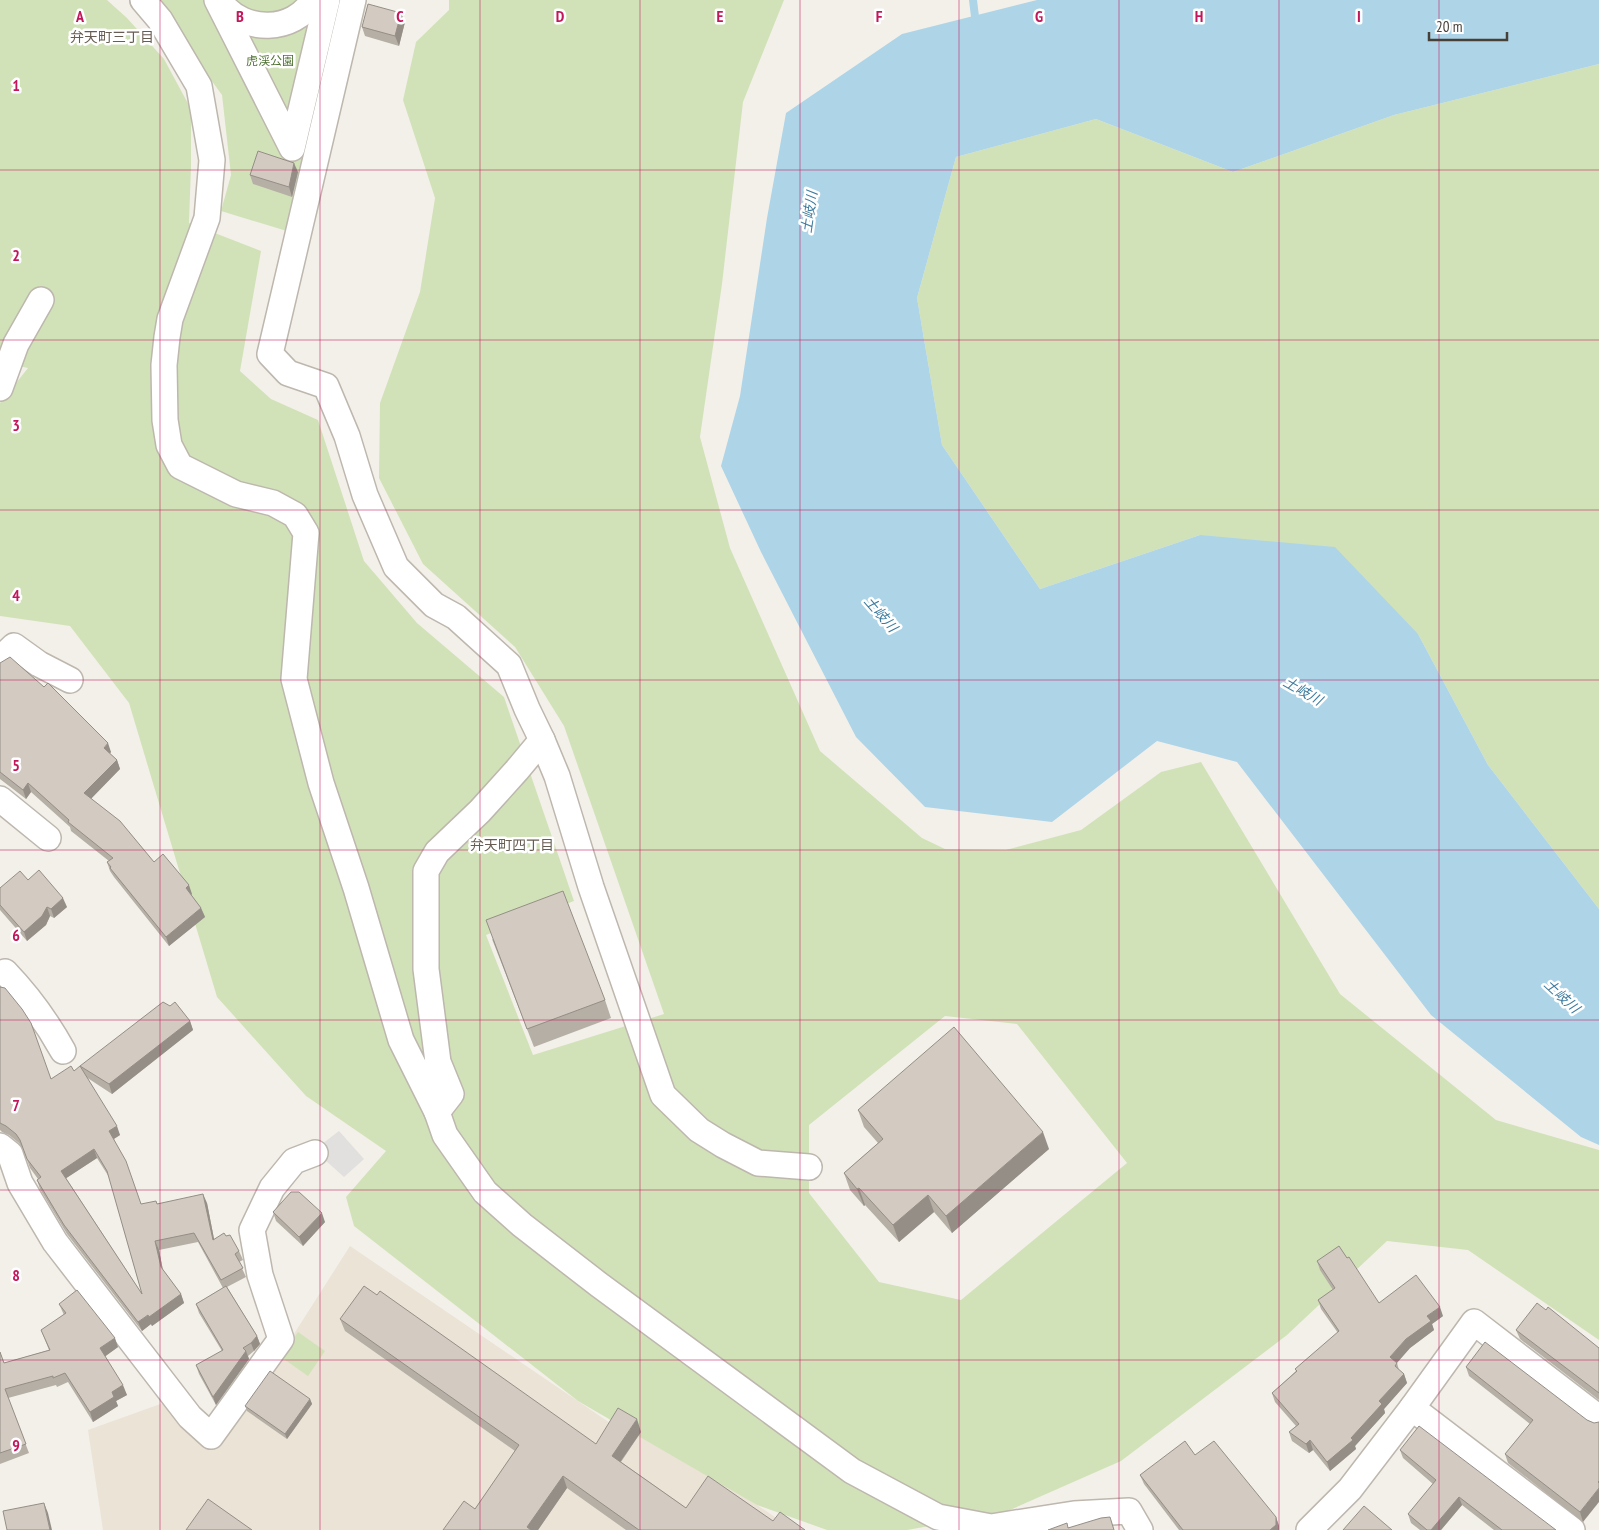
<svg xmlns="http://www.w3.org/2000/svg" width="1599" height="1530" font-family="'PT Sans Narrow','Noto Sans JP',sans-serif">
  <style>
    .education { fill: #eae3d6 }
    .green { fill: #d2e2b8; fill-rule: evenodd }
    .parking { fill: #e2e0de }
    .water { fill: #aed4e8 }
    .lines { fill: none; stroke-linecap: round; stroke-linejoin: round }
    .stream { stroke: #aed4e8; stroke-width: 8 }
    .minor-casing { stroke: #bdb7ae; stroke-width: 28 }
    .minor { stroke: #fff; stroke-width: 25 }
    .wall { fill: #b5afa6; fill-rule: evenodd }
    .shaded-wall { fill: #948e87 }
    .building { fill: #d3cbc1; stroke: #948e87; fill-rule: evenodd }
    .grid { fill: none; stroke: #c2185b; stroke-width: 1; stroke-opacity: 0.55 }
    .labels { text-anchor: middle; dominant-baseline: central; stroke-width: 5; stroke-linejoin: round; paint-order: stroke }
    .park-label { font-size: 12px; fill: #4f7133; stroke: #fff }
    .neighbourhood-label { font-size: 14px; fill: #675d52; stroke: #fff }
    .water-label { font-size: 14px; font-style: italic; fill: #3d7b9e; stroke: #fff }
    .grid-label { font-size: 16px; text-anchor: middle; font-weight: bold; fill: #c2185b; stroke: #fff; stroke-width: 5; stroke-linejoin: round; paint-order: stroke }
  </style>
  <rect width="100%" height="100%" fill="#f3f0ea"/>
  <path class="education" d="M350,1246L613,1425L620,1412L794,1530H103L88,1430L166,1402L209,1445L292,1337Z"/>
  <g class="green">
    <path d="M0,0H107L127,18L164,59L191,109V167L189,223L261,251L240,371L271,399L318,420L364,561L417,623L504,697L574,901L486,935L533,1055L664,1014L564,726L515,647L423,564L379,478L380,403L420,292L435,198L403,100L416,42L449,10V0H784L743,102L722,284L700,437L730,548L820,751L922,838L945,849L1006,850L1081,830L1161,772L1201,762L1340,994L1496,1120L1599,1150V1340L1468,1250L1387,1241L1287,1335L1121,1461L1003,1513L907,1530H827L757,1505L578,1401L354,1226L346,1197L386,1151L306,1096L217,997L129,703L70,626L0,616V403L28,368L0,362ZM945,1016L1017,1024L1127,1163L961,1300L879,1282L809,1193V1125Z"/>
    <path d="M153,0H346L290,232L221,211L231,175L222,95Z"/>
    <path d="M1599,64V909L1488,765L1418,634L1200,535L1040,589L942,445L917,298L956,157L1096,119L1233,172L1394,115Z"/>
    <path d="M298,1332L325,1351L308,1376L281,1357Z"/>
  </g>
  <path class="parking" d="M339,1131L364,1159L344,1177L314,1150Z"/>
  <path class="water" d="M1037,0H1599V64L1394,115L1233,172L1096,119L956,157L917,298L942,445L1040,589L1200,535L1335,547L1418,634L1488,765L1599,909V1145L1581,1137L1431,1015L1237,762L1157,741L1052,822L925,807L856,737L761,552L721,466L740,396L767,218L786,113L902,34Z"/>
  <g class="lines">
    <path class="stream" d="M973,0L976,25"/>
    <g class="minor-casing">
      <g id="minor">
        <path d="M143,0L160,20L199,86L212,160L207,218L170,319L167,337L164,365L165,420L169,445L180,466L236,494L273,503L295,515L306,533L294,679L321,783L356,888L401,1040L437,1112L451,1094L438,1062L426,969V871L437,852L480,811L517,770L542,740L527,709L509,665L456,617L434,605L396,567L365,495L347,436L326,386L288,373L270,354L353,0"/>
        <path d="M217,0L292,148L327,0"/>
        <path d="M222,4C244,33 294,33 313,0"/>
        <path d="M0,388L16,344L41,300"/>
        <path d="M0,659L14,646L39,664L70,680"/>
        <path d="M542,740L557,776L591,887L663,1095L699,1130L723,1145L758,1163L809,1167"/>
        <path d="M0,799L48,838"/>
        <path d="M5,972C28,996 47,1022 63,1051"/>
        <path d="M437,1112L445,1135L485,1192L522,1225L598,1284L852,1471L938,1517L991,1527L1074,1514L1129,1511L1140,1530"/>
        <path d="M0,1146L10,1154L20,1183L55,1242L190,1417L211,1436L281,1339L260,1275L252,1230L272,1188L294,1161L315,1153"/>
        <path d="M1412,1408L1572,1530"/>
        <path d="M1309,1530L1350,1489L1412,1408L1474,1322L1599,1418"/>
      </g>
    </g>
    <use href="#minor" class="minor"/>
  </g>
  <g class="wall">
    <path d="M405,22L399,46L365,36L362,27Z"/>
    <path d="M298,172L292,197L253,184L250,175Z"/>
    <path d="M0,663L111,752L110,754L117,760L120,769L91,798L154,862L192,894L191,895L201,908L205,917L169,946L114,877L110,871L107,862L109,861L71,831L70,827L31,792L26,799L0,779Z"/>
    <path d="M28,880L67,907L54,918L50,916L46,925L27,941L0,910V888Z"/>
    <path d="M492,939L605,1000L611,1018L534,1047Z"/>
    <path d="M0,987L51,1079L81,1068L80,1066L190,1021L193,1030L112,1094L86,1077L120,1135L114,1139L141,1204L207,1203L214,1239L226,1236L239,1251L243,1260L239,1262L246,1277L227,1287L257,1336L260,1344L254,1351L248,1356L249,1359L216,1405L199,1374L196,1365L222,1351L199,1313L196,1304L223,1288L198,1242L159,1250L163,1270L181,1294L184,1303L152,1326L151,1324L142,1331L67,1234L40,1189L37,1180L38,1179L30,1168L23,1149L19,1143L9,1135L2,1132L0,1130ZM97,1158L109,1177L142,1294L66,1178Z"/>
    <path d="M858,1110L1049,1149L952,1233L934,1212L899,1242L865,1205L864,1206L850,1190L844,1173L878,1143L864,1127Z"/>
    <path d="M273,1212L325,1222L303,1246L276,1221Z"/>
    <path d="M1347,1258L1379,1303L1443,1316L1432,1324L1434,1330L1410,1348L1397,1363L1399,1370L1404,1374L1407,1383L1384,1409L1385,1413L1355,1446L1356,1449L1330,1471L1313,1450L1309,1453L1292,1441L1289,1432L1296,1426L1275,1402L1272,1393L1296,1371L1295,1369L1338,1333L1321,1309L1318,1300L1333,1290L1320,1270L1317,1261Z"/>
    <path d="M59,1304L118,1347L105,1356L127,1395L116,1401L118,1406L93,1422L68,1382L57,1387L56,1385L8,1398L29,1453L0,1464V1352L4,1363L49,1350L41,1330L64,1315Z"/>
    <path d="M1546,1310L1599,1348V1400L1520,1339L1516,1330Z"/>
    <path d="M340,1319L596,1444L641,1432L621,1462L686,1508L773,1521L805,1530H626L567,1488L538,1530H443L475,1509L515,1451L345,1331Z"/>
    <path d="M1466,1367L1594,1423L1583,1522L1508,1463L1505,1454L1530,1424L1469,1376Z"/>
    <path d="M310,1399L312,1404L287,1439L247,1411L245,1406Z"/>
    <path d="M1400,1450L1556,1530H1494L1462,1505L1441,1530H1420L1411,1523L1408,1514L1433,1484L1403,1458Z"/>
    <path d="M1195,1455L1276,1517L1279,1526V1530H1179L1144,1484L1140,1475Z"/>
  </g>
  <g class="shaded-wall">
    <path d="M401,13L405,22L399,46L395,36Z"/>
    <path d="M294,163L298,172L292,197L289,187Z"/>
    <path d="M108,743L111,752L107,756L104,748Z"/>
    <path d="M117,760L120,769L88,802L84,793Z"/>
    <path d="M28,783L31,792L26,799L23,790Z"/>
    <path d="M189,885L192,894L189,897L186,888Z"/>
    <path d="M63,898L67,907L54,918L51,909Z"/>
    <path d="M47,907L50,916L46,925L27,941L24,932Z"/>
    <path d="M201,908L205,917L169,946L166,937Z"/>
    <path d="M190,1021L193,1030L112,1094L109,1084Z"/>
    <path d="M117,1126L120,1135L112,1140L109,1131Z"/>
    <path d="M1043,1132L1049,1149L952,1233L946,1216Z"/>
    <path d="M94,1149L97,1158L65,1179L61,1171Z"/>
    <path d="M859,1188L865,1205L864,1206L857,1189Z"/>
    <path d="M203,1194L207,1203L216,1249L213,1240Z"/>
    <path d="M928,1195L934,1212L899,1242L893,1225Z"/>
    <path d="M322,1213L325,1222L303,1246L299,1237Z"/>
    <path d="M155,1241L159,1250L164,1276L161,1267Z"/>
    <path d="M181,1294L184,1303L152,1326L151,1324L142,1331L138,1322Z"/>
    <path d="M1440,1307L1443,1316L1432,1324L1434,1330L1410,1348L1394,1366L1390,1357L1427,1316Z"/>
    <path d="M257,1336L260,1344L254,1351L251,1343Z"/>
    <path d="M115,1338L118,1347L103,1358L100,1348Z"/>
    <path d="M246,1351L249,1359L216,1405L213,1397Z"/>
    <path d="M1404,1374L1407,1383L1384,1409L1385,1413L1355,1446L1356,1449L1330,1471L1327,1462L1351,1438L1379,1401Z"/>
    <path d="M123,1385L127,1395L116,1401L118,1406L93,1422L90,1412L112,1392Z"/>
    <path d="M310,1399L312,1404L287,1439L285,1434Z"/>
    <path d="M637,1419L641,1432L616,1468L612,1456Z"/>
    <path d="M1310,1440L1313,1450L1309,1453L1306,1444Z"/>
    <path d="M563,1476L567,1488L538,1530H528L527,1527Z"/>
    <path d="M1599,1488V1502L1583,1522L1580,1512Z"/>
    <path d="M1459,1497L1462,1505L1441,1530H1431Z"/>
    <path d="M44,1503L48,1513L52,1530H50Z"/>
    <path d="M1276,1517L1279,1526V1530H1270Z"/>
  </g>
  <g class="building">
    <path d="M368,4L401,13L395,36L362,27Z"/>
    <path d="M258,151L294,163L289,187L250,175Z"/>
    <path d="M10,657L44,687L48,683L108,743L104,748L117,760L84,793L120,821L154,862L163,854L189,885L186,888L201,908L166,937L110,868L111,867L107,862L113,858L68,822L69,820L28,783L23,790L0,772V663Z"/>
    <path d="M39,870L63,898L51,909L47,907L42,916L24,932L0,905V888L20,871L28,880Z"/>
    <path d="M563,891L605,1000L527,1029L486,920Z"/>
    <path d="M0,987L5,988L22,1009L31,1023L51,1079L71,1066L74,1071L80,1066L117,1126L109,1131L126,1161L141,1204L156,1201L157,1204L203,1194L213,1240L224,1233L226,1236L230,1235L239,1251L235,1254L243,1268L221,1280L194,1233L155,1241L161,1267L181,1294L149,1317L148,1315L138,1322L64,1225L37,1180L41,1177L27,1159L20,1140L16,1134L6,1126L0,1123ZM94,1149L107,1171L142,1294L61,1171Z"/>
    <path d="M163,1002L170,1006L175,1002L190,1021L109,1084L80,1066Z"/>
    <path d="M954,1027L1043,1132L946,1216L928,1195L893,1225L859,1188L857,1189L844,1173L883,1139L858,1110Z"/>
    <path d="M291,1192H299L322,1213L299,1237L273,1212Z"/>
    <path d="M1339,1246L1347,1258L1349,1257L1379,1303L1416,1275L1440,1307L1427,1316L1431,1321L1406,1339L1390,1357L1397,1363L1395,1366L1404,1374L1379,1401L1382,1404L1351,1438L1353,1440L1327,1462L1310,1440L1306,1444L1289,1432L1299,1424L1272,1393L1297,1371L1295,1369L1339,1331L1318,1300L1335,1288L1317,1261Z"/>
    <path d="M226,1286L257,1336L251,1343L243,1348L246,1351L213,1397L196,1365L223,1350L196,1304Z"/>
    <path d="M364,1286L377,1295L380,1291L596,1444L618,1408L637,1419L612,1456L686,1508L708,1476L773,1521L780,1512L805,1530H639L563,1476L527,1527L531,1530H443L464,1501L475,1509L519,1445L340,1319Z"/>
    <path d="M77,1290L115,1338L100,1348L123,1385L112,1392L114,1397L90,1412L65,1373L53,1378V1376L5,1389L26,1444L0,1453V1352L4,1363L50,1350L41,1330L66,1313L59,1304Z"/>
    <path d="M1537,1303L1546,1310L1548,1307L1599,1348V1393L1516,1330Z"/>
    <path d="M1485,1342L1587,1420L1594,1423L1599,1422V1481L1598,1482L1599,1483V1488L1580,1512L1505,1454L1533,1420L1466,1367Z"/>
    <path d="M270,1371L310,1399L285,1434L245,1406Z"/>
    <path d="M1419,1426L1556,1530H1502L1459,1497L1431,1530H1427L1408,1514L1436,1480L1400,1450Z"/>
    <path d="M1185,1441L1195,1455L1214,1441L1276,1517V1525L1270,1530H1183L1140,1475Z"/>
    <path d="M208,1499L252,1530H186Z"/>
    <path d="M44,1503L50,1530H7L3,1511Z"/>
    <path d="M1364,1506L1392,1530H1343Z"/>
    <path d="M1110,1517L1114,1530H1048L1067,1523L1068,1528L1101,1518Z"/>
  </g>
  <path class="grid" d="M160,0V1530M320,0V1530M480,0V1530M640,0V1530M800,0V1530M959,0V1530M1119,0V1530M1279,0V1530M1439,0V1530M0,170H1599M0,340H1599M0,510H1599M0,680H1599M0,850H1599M0,1020H1599M0,1190H1599M0,1360H1599"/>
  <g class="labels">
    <g class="park-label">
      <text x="270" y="60">虎渓公園</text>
    </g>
    <g class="neighbourhood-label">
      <text x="112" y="37">弁天町三丁目</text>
      <text x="512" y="845">弁天町四丁目</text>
    </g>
    <g class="water-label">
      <text transform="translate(809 212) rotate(-82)">土岐川</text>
      <text transform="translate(881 614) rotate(49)">土岐川</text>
      <text transform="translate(1303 691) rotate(30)">土岐川</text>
      <text transform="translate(1562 996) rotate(43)">土岐川</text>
    </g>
  </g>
  <g class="grid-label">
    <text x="80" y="22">A</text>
    <text x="240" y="22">B</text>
    <text x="400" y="22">C</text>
    <text x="560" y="22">D</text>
    <text x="720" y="22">E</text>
    <text x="879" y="22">F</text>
    <text x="1039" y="22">G</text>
    <text x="1199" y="22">H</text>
    <text x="1359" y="22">I</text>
    <text x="16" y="91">1</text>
    <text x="16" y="261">2</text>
    <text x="16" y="431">3</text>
    <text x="16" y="601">4</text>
    <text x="16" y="771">5</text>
    <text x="16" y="941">6</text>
    <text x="16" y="1111">7</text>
    <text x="16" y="1281">8</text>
    <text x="16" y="1451">9</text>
  </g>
  <path d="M1429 32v8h78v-8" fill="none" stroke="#464039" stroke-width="2.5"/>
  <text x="1436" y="32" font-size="15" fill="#464039" stroke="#ffffff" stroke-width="4" paint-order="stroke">20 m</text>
</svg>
